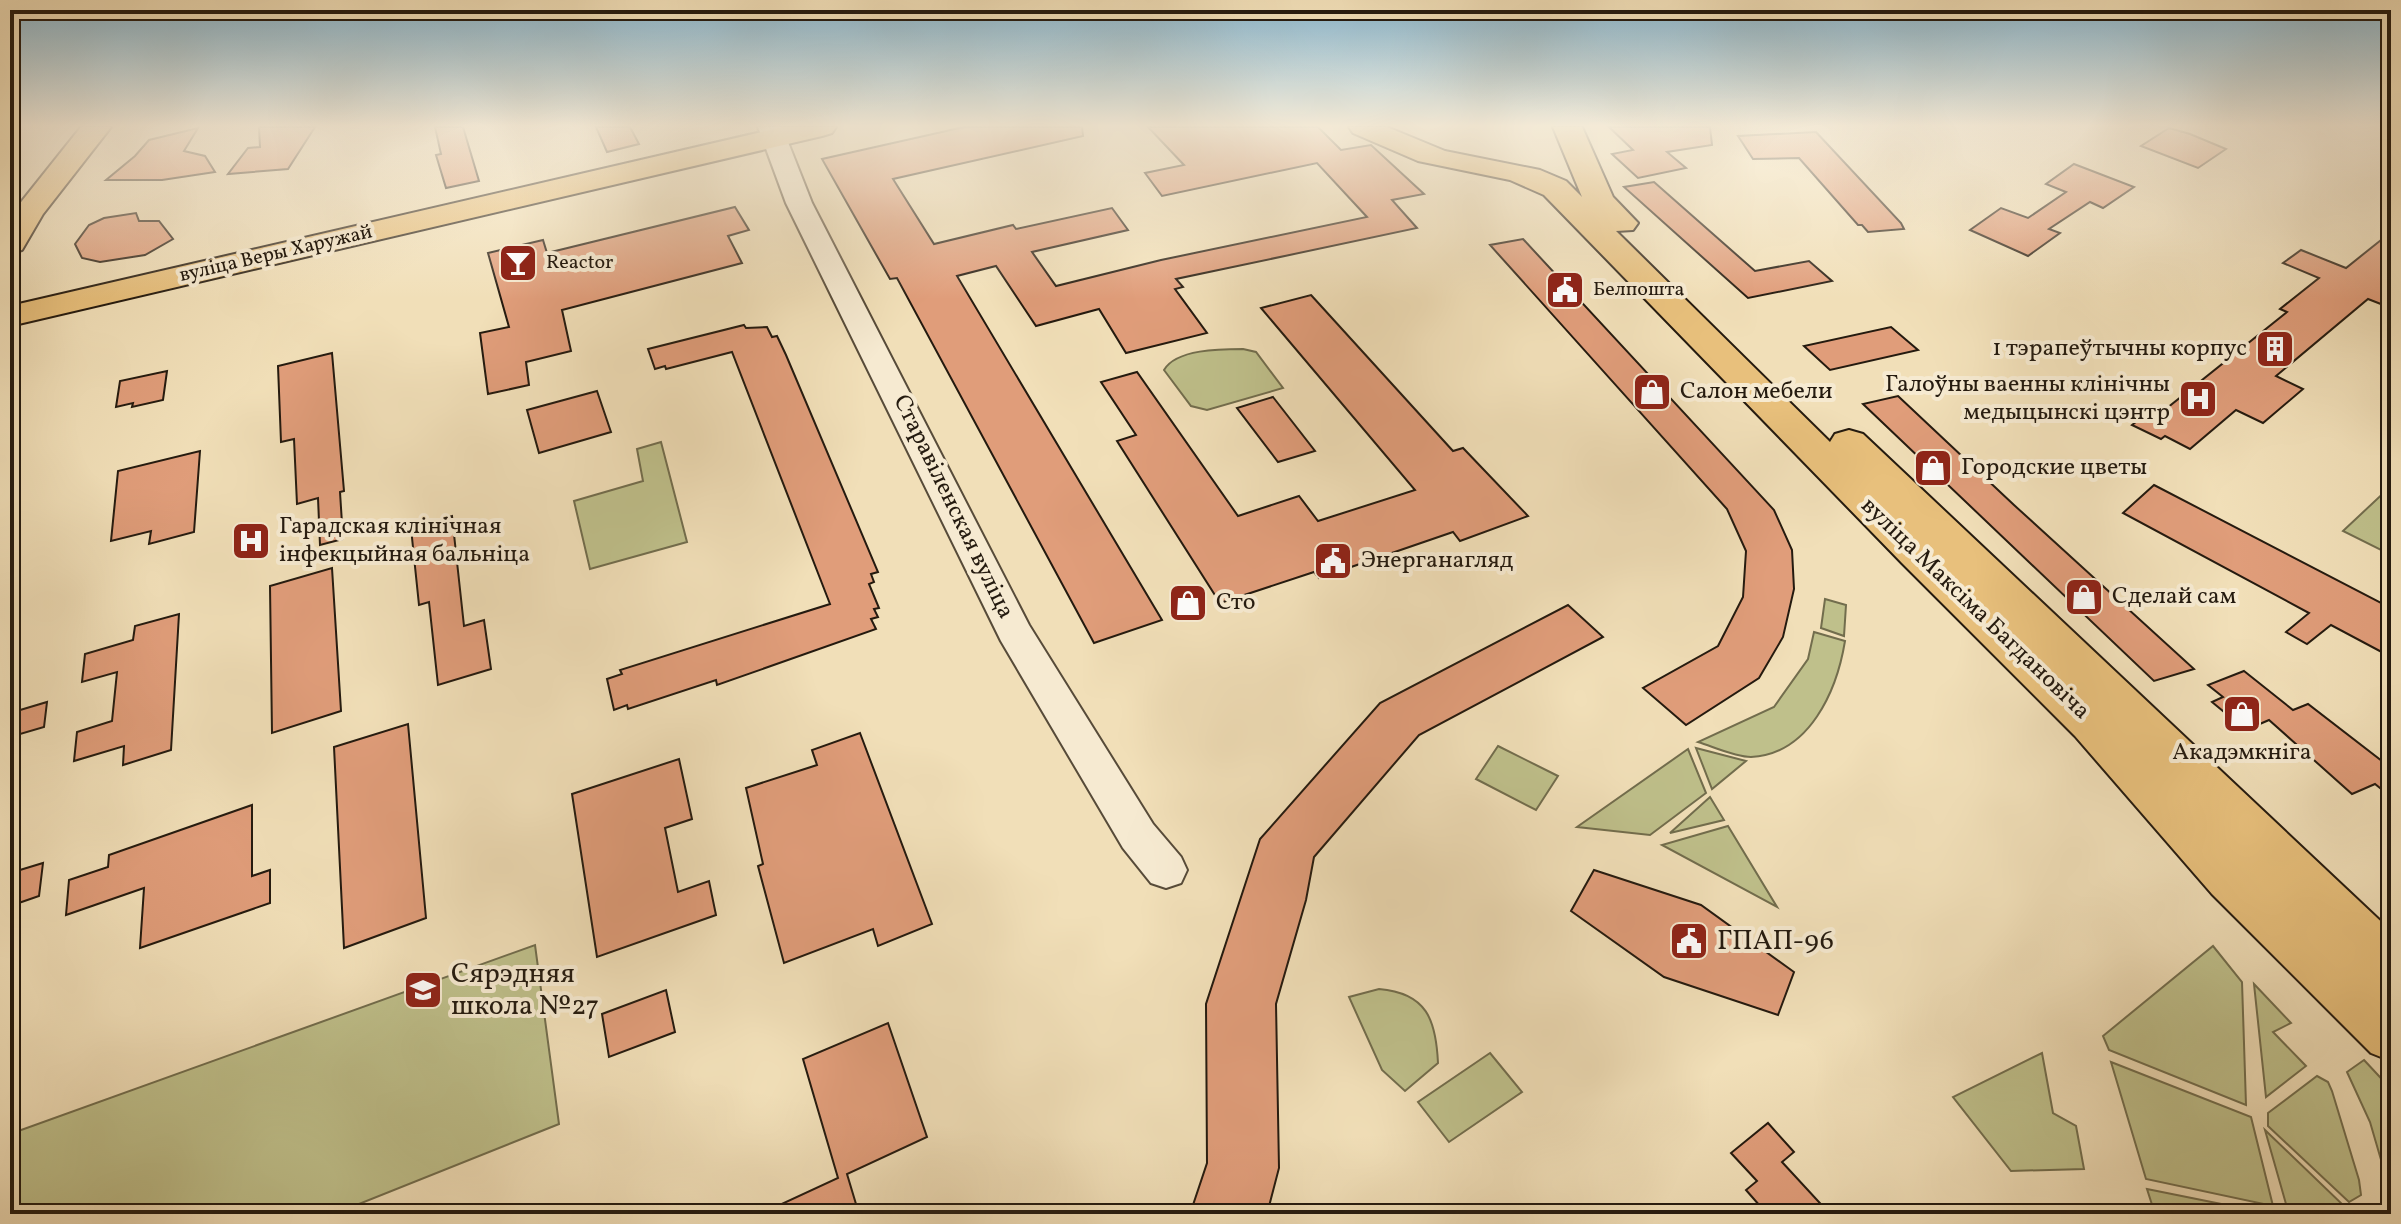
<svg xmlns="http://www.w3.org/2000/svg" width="2401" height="1224" font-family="Vollkorn,serif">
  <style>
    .green { fill: #bfc08b; stroke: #726d4d; stroke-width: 2 }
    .building { fill: #e09d7a; stroke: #241a0f; stroke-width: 2 }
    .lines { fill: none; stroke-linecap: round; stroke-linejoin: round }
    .minor-casing { stroke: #574b39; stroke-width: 4 }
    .major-casing { stroke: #241a0f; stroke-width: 4 }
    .minor { fill: #f6ead1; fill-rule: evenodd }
    .major { fill: #e8c07c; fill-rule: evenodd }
    .labels { text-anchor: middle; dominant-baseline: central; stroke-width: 8; stroke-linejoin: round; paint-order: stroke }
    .far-street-label { font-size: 20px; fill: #241a0f; stroke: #f6ead1 }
    .far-poi-label { font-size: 20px; fill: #241a0f; stroke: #f6ead1; text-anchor: start }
    .poi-label { font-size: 24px; fill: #241a0f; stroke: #f6ead1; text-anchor: start }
    .street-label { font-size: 24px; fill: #241a0f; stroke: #f6ead1 }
    .near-poi-label { font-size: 28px; fill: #241a0f; stroke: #f6ead1; text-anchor: start }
  </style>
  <rect width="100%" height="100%" fill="#f1dfb8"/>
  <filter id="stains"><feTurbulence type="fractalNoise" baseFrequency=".0025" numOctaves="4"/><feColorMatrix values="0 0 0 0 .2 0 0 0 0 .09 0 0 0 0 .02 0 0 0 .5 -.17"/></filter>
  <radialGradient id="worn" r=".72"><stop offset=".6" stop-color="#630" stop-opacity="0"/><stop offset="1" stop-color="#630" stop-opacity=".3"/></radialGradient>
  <g class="green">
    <path d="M1243,349L1256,352L1283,388L1207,410L1191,406L1164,370C1176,349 1221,349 1243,349Z"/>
    <path d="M661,442L687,542L590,569L574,501L643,481L637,449Z"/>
    <path d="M2391,486V555L2343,531Z"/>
    <path d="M1825,599L1846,605L1844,636L1821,628Z"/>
    <path d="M1814,632L1845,641C1837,690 1810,754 1751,757C1735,757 1714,747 1698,742L1774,707L1808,659Z"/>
    <path d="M1498,746L1558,776L1536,810L1476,779Z"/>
    <path d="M1696,748L1746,761L1712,789Z"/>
    <path d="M1688,749L1706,793L1650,835L1577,827Z"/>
    <path d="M1710,797L1724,820L1670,833Z"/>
    <path d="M1728,826L1777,907L1662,845Z"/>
    <path d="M535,945L559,1124L334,1214H10V1134Z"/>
    <path d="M2213,946L2242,982L2246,1105L2109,1050L2103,1036Z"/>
    <path d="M2254,984L2291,1023L2273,1032L2306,1066L2266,1097Z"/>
    <path d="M1379,989C1427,993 1436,1020 1438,1063L1405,1091L1382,1070L1349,997Z"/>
    <path d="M1490,1053L1522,1092L1449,1142L1418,1102Z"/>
    <path d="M2042,1053L2053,1113L2076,1126L2084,1169L2011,1171L1953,1097Z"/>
    <path d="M2364,1060L2391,1089V1194L2370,1122L2347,1072Z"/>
    <path d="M2111,1062L2251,1117L2273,1206L2146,1179Z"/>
    <path d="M2317,1076L2328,1082L2332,1091L2359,1180L2361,1195L2349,1202L2268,1126V1113Z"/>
    <path d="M2265,1130L2343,1205L2341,1214L2286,1204Z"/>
    <path d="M2147,1189L2271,1214H2155Z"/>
  </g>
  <g class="building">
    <path d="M259,127H315L288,169L228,174L248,148L260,147Z"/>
    <path d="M435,127H463L479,181L446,188L436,155L441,154Z"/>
    <path d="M596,127H630L639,144L607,152Z"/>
    <path d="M964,127H1082L1083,136L893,179L934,244L1013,225L1016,229L1112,208L1128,230L1032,252L1056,286L1161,260L1367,217L1317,163L1162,196L1145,173L1184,165L1148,127H1318L1341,150L1371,145L1424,194L1392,200L1417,228L1176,279L1183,287L1175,289L1207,333L1126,353L1099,309L1036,326L996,266L957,276L1162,620L1094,643L897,278L890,279L822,159Z"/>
    <path d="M1609,127H1710L1712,145L1667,152L1686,168L1638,178L1612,154L1633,150Z"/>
    <path d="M198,128L184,151L205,156L215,172L162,180H106L135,156L149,140Z"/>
    <path d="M2169,128L2190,134L2226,149L2198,168L2141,146Z"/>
    <path d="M1816,132L1901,223L1904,229L1868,232L1862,225H1858L1799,158L1753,159L1738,136Z"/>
    <path d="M2074,164L2134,187L2103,208L2090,202L2049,229L2060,233L2028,256L1970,230L2001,208L2028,218L2066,192L2046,184Z"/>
    <path d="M1654,182L1755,271L1809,261L1832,281L1748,298L1624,187Z"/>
    <path d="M735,207L749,230L728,236L742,263L562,310L571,351L526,362L529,385L488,394L480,333L509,327L488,253L543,240L547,253Z"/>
    <path d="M136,213L139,221H159L173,239L145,255L100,262L82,258L75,244L89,225L104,218Z"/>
    <path d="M2391,232V308L2368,299L2276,376L2303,389L2263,423L2236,410L2190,449L2165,436L2161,439L2132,425L2149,412L2157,416L2287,312L2280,309L2319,278L2283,263L2301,250L2346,268Z"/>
    <path d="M1523,239L1774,510L1792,550L1794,589L1783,637L1759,678L1686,725L1643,688L1718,646L1743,597L1746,551L1727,509L1490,245Z"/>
    <path d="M1311,295L1453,451L1463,448L1528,516L1460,541L1453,532L1319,578L1314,572L1220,603L1117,441L1136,435L1101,382L1137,372L1238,516L1299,496L1318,521L1415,490L1261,308Z"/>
    <path d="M744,325L746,328L767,327L772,337L777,336L786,355L878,572L871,574L874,582L869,584L879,608L874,609L878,617L871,619L876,629L717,685L716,680L628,709L627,705L614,710L607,679L622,674L620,670L830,604L732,352L666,369L665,366L655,369L648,349Z"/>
    <path d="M1891,327L1918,350L1830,370L1804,346Z"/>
    <path d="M332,353L344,491L340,492L343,539L320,545L318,498L297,504L294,439L281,442L278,366Z"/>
    <path d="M167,371L163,400L132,407L133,403L116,407L120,381Z"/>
    <path d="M597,391L611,432L539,453L527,410Z"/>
    <path d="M1898,396L2014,505L2194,669L2154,681L1863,404Z"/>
    <path d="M1273,397L1315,451L1278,462L1237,408Z"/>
    <path d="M200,451L194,532L149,544L151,531L111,541L118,471Z"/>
    <path d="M2154,485L2391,608V657L2331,625L2307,644L2286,632L2309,613L2123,513Z"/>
    <path d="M452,516L464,626L484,620L491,669L438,685L429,602L419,605L411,528Z"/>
    <path d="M332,568L341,711L272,733L270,586Z"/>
    <path d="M1568,605L1603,637L1419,735L1314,857L1306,900L1276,1004L1279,1168L1267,1214H1190L1207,1163L1206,1004L1260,839L1380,703Z"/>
    <path d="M179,614L171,750L123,765L124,746L74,761L77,732L112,721L117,672L82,682L85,654L133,640L135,626Z"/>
    <path d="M2244,671L2293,710L2308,704L2391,768V797L2375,784L2352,794L2269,720L2246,730L2212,702L2223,697L2208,685Z"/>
    <path d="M47,702L44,727L10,737V713Z"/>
    <path d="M408,724L426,918L344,948L334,747Z"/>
    <path d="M860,733L932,924L878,946L873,929L784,963L758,866L763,864L746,788L817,765L812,750Z"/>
    <path d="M679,759L692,819L665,828L678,892L709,881L716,915L597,957L572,794Z"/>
    <path d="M252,805V876L270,870V903L140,948L144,888L66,915L69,880L108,867L109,855Z"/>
    <path d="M43,863L39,896L10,906V873Z"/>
    <path d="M1594,870L1701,905L1794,972L1778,1015L1664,977L1571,911Z"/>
    <path d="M666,990L675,1032L609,1057L602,1014Z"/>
    <path d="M888,1023L927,1137L847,1174L859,1214H760L838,1178L803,1059Z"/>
    <path d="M1768,1123L1794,1152L1782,1162L1830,1214H1767L1746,1190L1757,1181L1731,1153Z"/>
  </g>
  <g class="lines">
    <g class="minor-casing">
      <path id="minor" d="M758,127H782L812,203L1029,625L1153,824L1181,857L1187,870L1181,883L1166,888L1151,883L1123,848L1001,641L786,203Z"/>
    </g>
    <g class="major-casing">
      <g id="major">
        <path d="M81,127H111L43,214L22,250L10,253V216Z"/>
        <path d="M783,127H836L832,133L822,136L10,326V306Z"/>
        <path d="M1349,127H1387L1445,151L1540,170L1566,181L1582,197L1553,127H1582L1613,197L1638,223L1633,230L1616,231L1830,442L1835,434L1849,430L1863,434L2391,931V992L2384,989L2391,996V1061L2371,1053L2212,894L2075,736L1902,563L1544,195L1510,180L1418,161L1353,133Z"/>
      </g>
    </g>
    <use href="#minor" class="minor"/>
    <use href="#major" class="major"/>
  </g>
  <linearGradient id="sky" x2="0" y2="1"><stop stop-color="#89b8d1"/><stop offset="0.42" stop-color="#f9f1df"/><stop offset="1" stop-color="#f9f1df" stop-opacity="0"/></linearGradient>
  <rect width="2401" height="299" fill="url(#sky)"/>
  <defs>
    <g id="bar-square" transform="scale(2)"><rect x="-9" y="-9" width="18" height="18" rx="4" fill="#8f2418" stroke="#f6ead1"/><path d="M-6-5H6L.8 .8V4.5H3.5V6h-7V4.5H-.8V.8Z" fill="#fff"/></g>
    <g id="civic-square" transform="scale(2)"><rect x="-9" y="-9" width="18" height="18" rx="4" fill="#8f2418" stroke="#f6ead1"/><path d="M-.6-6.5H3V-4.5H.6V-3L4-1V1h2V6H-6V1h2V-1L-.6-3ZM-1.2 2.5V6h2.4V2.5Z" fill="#fff"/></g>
    <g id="building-square" transform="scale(2)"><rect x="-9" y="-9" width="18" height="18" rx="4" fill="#8f2418" stroke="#f6ead1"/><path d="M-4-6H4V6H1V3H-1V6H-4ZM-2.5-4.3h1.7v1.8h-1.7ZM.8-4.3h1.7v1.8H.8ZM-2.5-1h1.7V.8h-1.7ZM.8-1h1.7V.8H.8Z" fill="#fff"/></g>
    <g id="shop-square" transform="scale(2)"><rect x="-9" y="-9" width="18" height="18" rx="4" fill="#8f2418" stroke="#f6ead1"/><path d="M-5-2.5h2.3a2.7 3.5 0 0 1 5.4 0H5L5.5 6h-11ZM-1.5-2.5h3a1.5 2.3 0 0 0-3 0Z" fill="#fff"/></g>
    <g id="hospital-square" transform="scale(2)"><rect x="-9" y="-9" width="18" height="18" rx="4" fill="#8f2418" stroke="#f6ead1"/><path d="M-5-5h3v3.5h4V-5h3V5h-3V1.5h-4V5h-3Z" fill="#fff"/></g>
    <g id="school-square" transform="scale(2)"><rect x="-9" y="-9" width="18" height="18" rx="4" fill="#8f2418" stroke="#f6ead1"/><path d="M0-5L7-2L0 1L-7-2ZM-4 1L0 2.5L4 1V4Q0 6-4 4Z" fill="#fff"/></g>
  </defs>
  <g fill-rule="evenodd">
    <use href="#bar-square" x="518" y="263"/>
    <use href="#civic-square" x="1565" y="290"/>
    <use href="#building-square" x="2275" y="349"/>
    <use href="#shop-square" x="1652" y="392"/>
    <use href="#hospital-square" x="2198" y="399"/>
    <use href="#shop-square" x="1933" y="468"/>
    <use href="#hospital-square" x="251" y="541"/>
    <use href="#civic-square" x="1333" y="561"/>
    <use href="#shop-square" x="2084" y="597"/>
    <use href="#shop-square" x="1188" y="603"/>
    <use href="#shop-square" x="2242" y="714"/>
    <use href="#civic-square" x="1689" y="941"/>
    <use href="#school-square" x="423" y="990"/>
  </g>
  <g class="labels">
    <g class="far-street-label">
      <text transform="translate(276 254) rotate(-13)">вуліца Веры Харужай</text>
    </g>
    <g class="far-poi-label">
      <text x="546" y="263">Reactor</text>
      <text x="1593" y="290">Белпошта</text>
    </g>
    <g class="poi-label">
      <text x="2247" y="349" text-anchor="end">1 тэрапеўтычны корпус</text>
      <text x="2170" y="385" text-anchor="end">Галоўны ваенны клінічны<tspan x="2170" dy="28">медыцынскі цэнтр</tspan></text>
      <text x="1680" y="392">Салон мебели</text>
      <text x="1961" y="468">Городские цветы</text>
      <text x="279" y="527">Гарадская клінічная<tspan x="279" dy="28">інфекцыйная бальніца</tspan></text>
      <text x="1361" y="561">Энерганагляд</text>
      <text x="2112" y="597">Сделай сам</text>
      <text x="1216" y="603">Сто</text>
      <text x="2242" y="753" text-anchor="middle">Акадэмкніга</text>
    </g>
    <g class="street-label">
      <text transform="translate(953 507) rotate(64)">Старавіленская вуліца</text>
      <text transform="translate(1975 609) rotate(44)">вуліца Максіма Багдановіча</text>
    </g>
    <g class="near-poi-label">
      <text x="1717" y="941">ГПАП-96</text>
      <text x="451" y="974">Сярэдняя<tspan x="451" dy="32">школа №27</tspan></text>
    </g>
  </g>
  <rect width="2401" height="1224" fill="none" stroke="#f1dfb8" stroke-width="40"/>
  <rect x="12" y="12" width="2377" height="1200" fill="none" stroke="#241a0f" stroke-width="4"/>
  <rect x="20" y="20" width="2361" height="1184" fill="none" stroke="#241a0f" stroke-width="2"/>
  <rect width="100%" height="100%" filter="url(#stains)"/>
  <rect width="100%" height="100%" fill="url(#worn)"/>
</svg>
